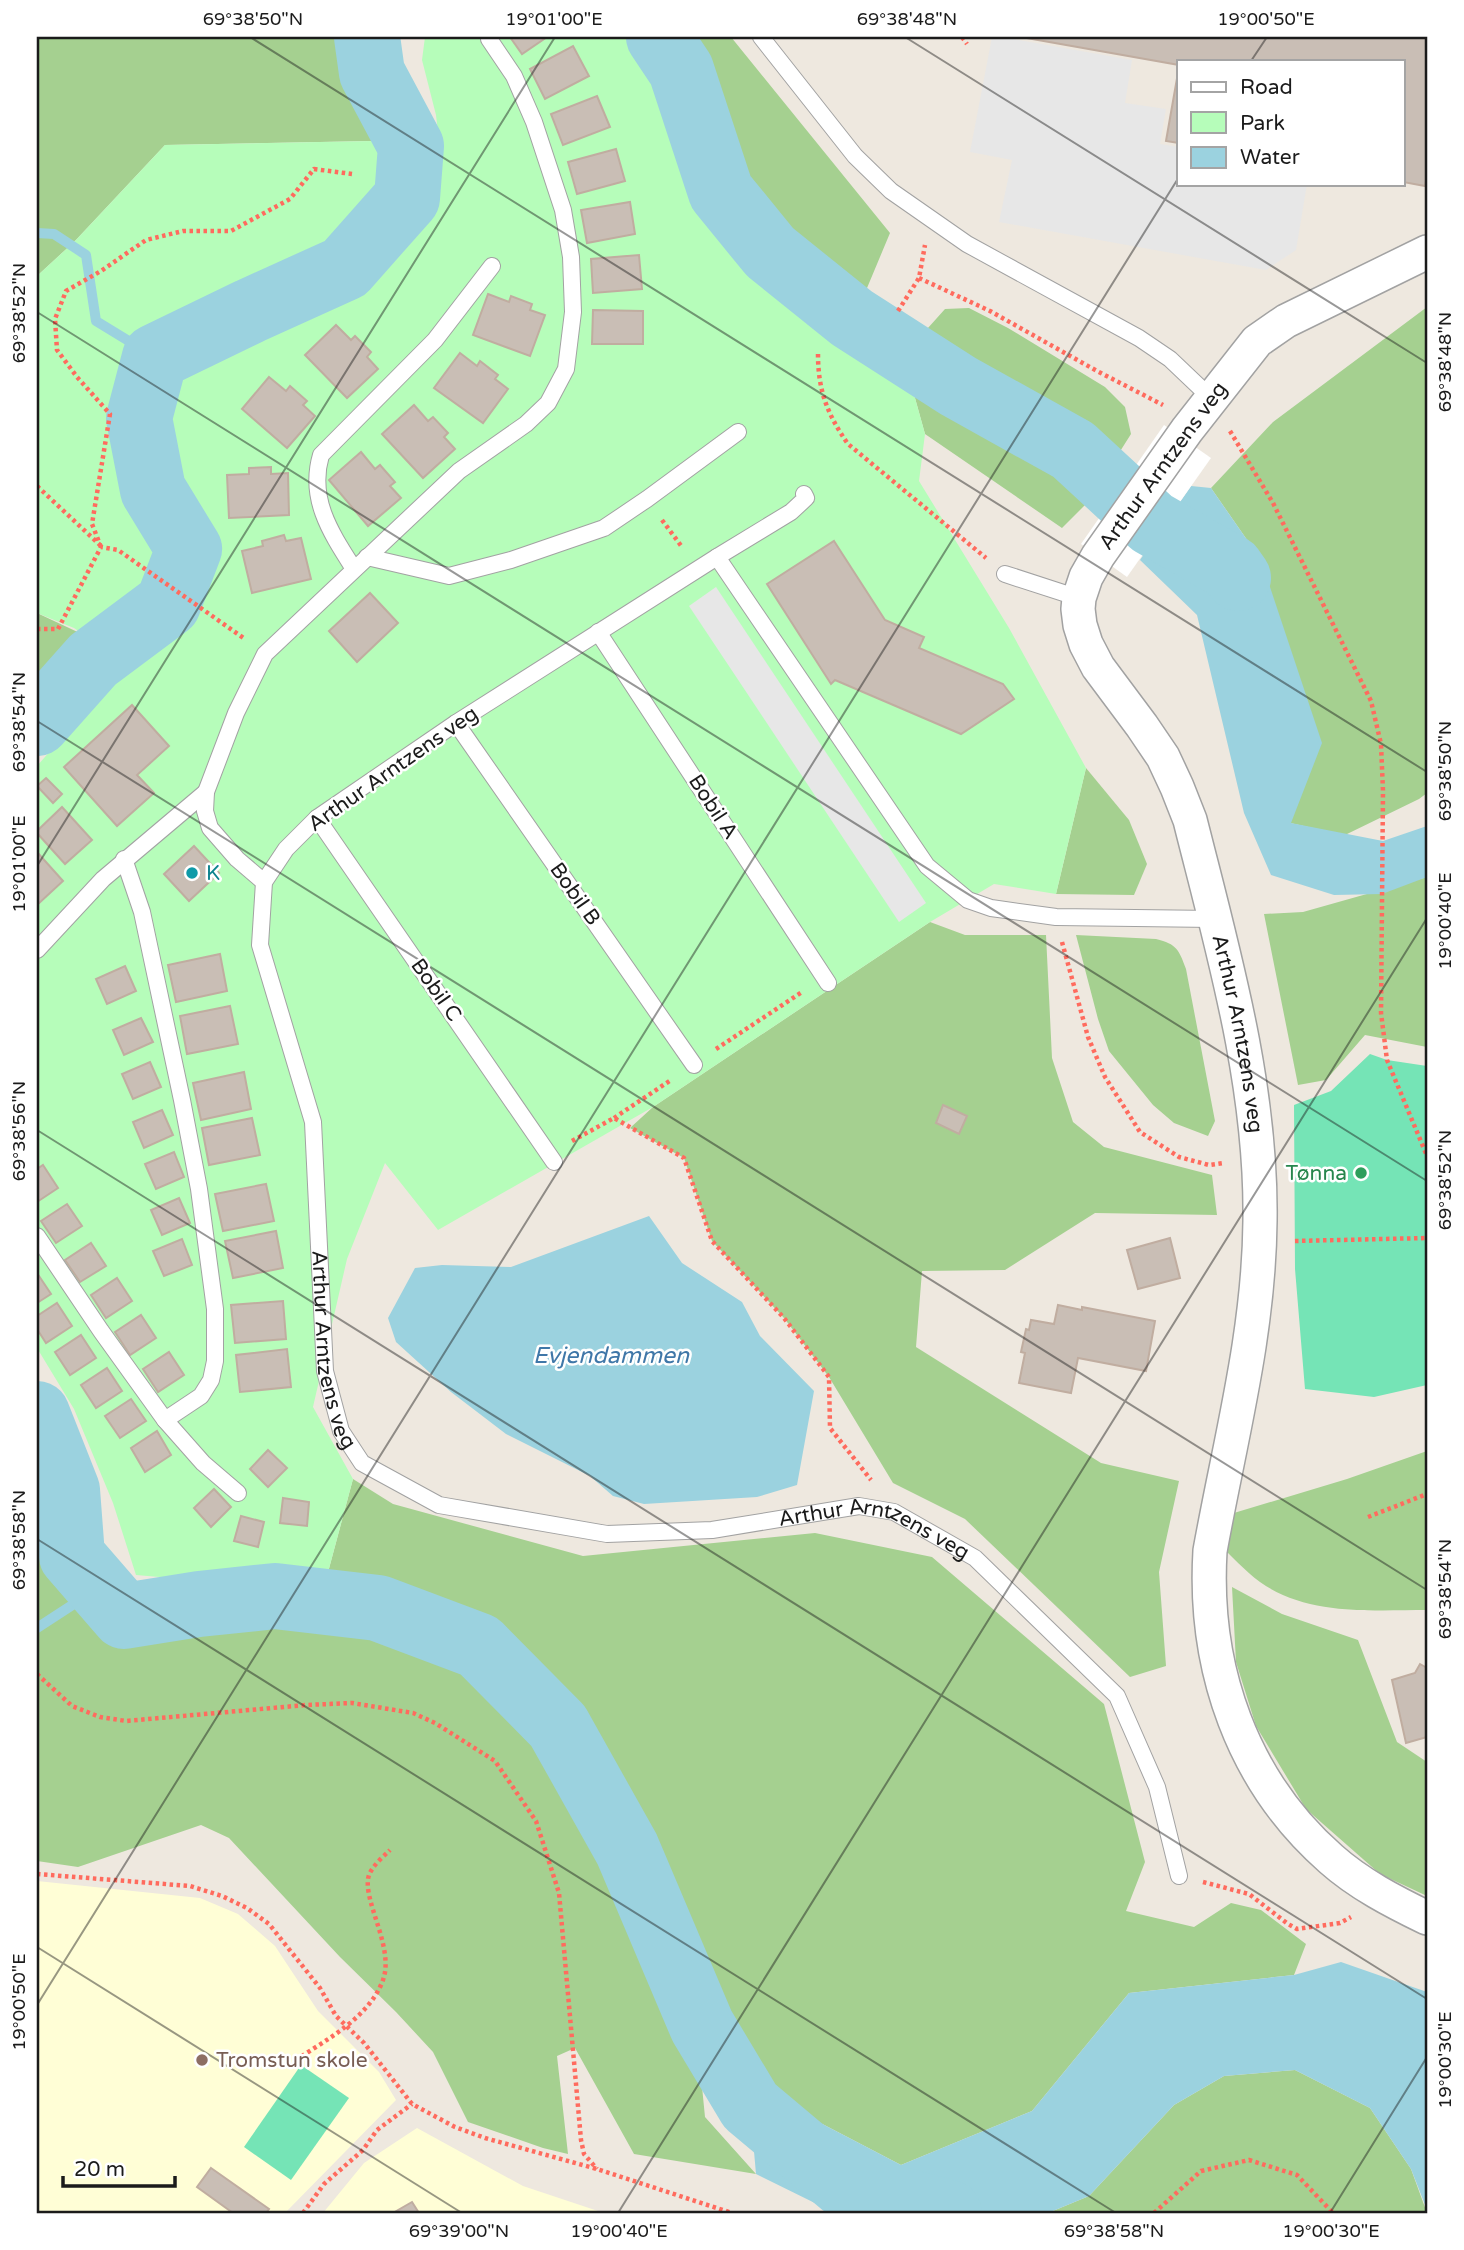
<svg xmlns="http://www.w3.org/2000/svg" width="1464" height="2250" font-family="'Varela Round',sans-serif">
  <style>
    .education { fill: #fffed6 }
    .forest { fill: #a5d090 }
    .park { fill: #b6fdba }
    .pitch { fill: #75e4b6 }
    .parking { fill: #e7e7e7 }
    .water { fill: #9bd2df }
    .pier { fill: #fff }
    .lines { fill: none; stroke-linecap: round; stroke-linejoin: round }
    .stream { stroke: #9bd2df; stroke-width: 10 }
    .river { stroke: #9bd2df; stroke-width: 66 }
    .building { fill: #c9beb5; stroke: #c0ada0; stroke-width: 2 }
    .lane-casing { stroke: #a2a2a2; stroke-width: 18 }
    .street-casing { stroke: #a2a2a2; stroke-width: 36 }
    .path { stroke: #ff6b5e; stroke-width: 4.5; stroke-dasharray: 3.5 3.5; stroke-linecap: butt }
    .lane { stroke: #fff; stroke-width: 16 }
    .street { stroke: #fff; stroke-width: 33 }
    .ticks { fill: none; stroke: #1b1b1b; stroke-width: 2; stroke-opacity: 0.45 }
    .culture-dot { fill: #0f9aa8; stroke: #fff; stroke-width: 2.5 }
    .leisure-dot { fill: #2e9e5b; stroke: #fff; stroke-width: 2.5 }
    .education-dot { fill: #8d6e63; stroke: #fff; stroke-width: 2.5 }
    .labels { text-anchor: middle; dominant-baseline: central; stroke-width: 5; stroke-linejoin: round; paint-order: stroke }
    .street-label { font-size: 21px; fill: #1b1b1b; stroke: #fff }
    .culture-label { font-size: 21px; fill: #0d838f; stroke: #fff; text-anchor: start }
    .leisure-label { font-size: 21px; fill: #27864d; stroke: #fff; text-anchor: end }
    .education-label { font-size: 21px; fill: #785e54; stroke: #fff; text-anchor: start }
    .water-label { font-size: 23px; font-style: italic; fill: #3f77a8; stroke: #fff }
    .neatline { fill: none; stroke: #1b1b1b; stroke-width: 2.5 }
    .ticks-label { font-size: 18px; text-anchor: middle; fill: #1b1b1b }
  </style>
  <rect width="100%" height="100%" fill="#eee8df"/>
  <g class="education">
    <path d="M37,1881L200,1898L238,1914L275,1946L318,2011L379,2072L396,2100L285,2213H37Z"/>
    <path d="M417,2128L523,2186L604,2213H323L364,2163Z"/>
  </g>
  <g class="forest">
    <path d="M37,37H342L346,70L372,141L165,145L75,241L37,276Z"/>
    <path d="M694,37H731L890,233L862,300L786,232L749,178L704,53Z"/>
    <path d="M1427,307V793L1419,799L1345,835L1290,823L1261,560L1211,488L1273,422Z"/>
    <path d="M969,308L1008,328L1105,387L1125,407L1131,434L1088,502L1062,528L925,434L915,398L893,367L945,309Z"/>
    <path d="M37,613L84,635L37,689Z"/>
    <path d="M1086,768L1129,820L1147,864L1134,895L1056,894Z"/>
    <path d="M1427,877V1047L1365,1035L1326,1080L1298,1085L1264,914L1303,912Z"/>
    <path d="M930,922L965,935H1046L1052,1058L1073,1122L1104,1147L1212,1175L1217,1215L1095,1213L1005,1270L922,1271L916,1347L1101,1463L1179,1481L1159,1572L1166,1666L1130,1677L965,1519L893,1483L829,1377L784,1318L712,1241L684,1158L630,1128L653,1107Z"/>
    <path d="M1076,935L1156,939C1177,944 1179,950 1186,969L1215,1121L1208,1136L1174,1123L1153,1105L1109,1051L1098,1019Z"/>
    <path d="M37,1423L65,1490L70,1559L123,1622L200,1609L273,1603L376,1618L473,1649L550,1729L621,1848L696,2026L705,2117L756,2174L634,2154L575,2048L557,2056L568,2154L543,2148L468,2122L433,2052L396,2012L340,1957L229,1838L201,1825L78,1867L37,1861Z"/>
    <path d="M1427,1451V1610C1372,1610 1308,1616 1260,1582C1245,1571 1231,1555 1217,1543L1214,1519L1347,1479Z"/>
    <path d="M353,1479L393,1504L583,1556L815,1533L932,1557L1104,1704L1145,1862L1126,1911L1194,1927L1231,1903L1261,1910L1306,1944L1294,1975L1129,1993L1032,2111L901,2165L757,2090L592,1761L484,1640L323,1591Z"/>
    <path d="M1232,1587L1282,1614L1358,1640L1397,1742L1427,1762V1896L1380,1874L1306,1809L1256,1726L1236,1662Z"/>
    <path d="M1295,2070L1370,2108L1411,2169L1427,2213H1048L1089,2196L1174,2105L1224,2076Z"/>
  </g>
  <path class="park" d="M425,37H634L654,77L709,223L763,281L806,323L893,367L915,398L925,434L919,481L1009,628L1086,768L1056,894L994,884L930,922L653,1107L438,1230L385,1163L347,1259L313,1407L353,1479L323,1591L136,1575L113,1503L74,1409L37,1348V766L127,664L74,628L37,613V276L75,241L165,145L372,141L442,168L436,115L422,60Z"/>
  <g class="pitch">
    <path d="M1370,1054L1387,1060L1427,1066V1385L1374,1397L1305,1389L1295,1269L1294,1105L1331,1091Z"/>
    <path d="M301,2065L349,2098L291,2180L244,2147Z"/>
  </g>
  <g class="parking">
    <path d="M992,37H1002L1132,60L1125,103L1166,109L1160,144L1179,147V184H1307L1296,250L1266,270L999,222L1012,160L970,152Z"/>
    <path d="M716,587L926,903L899,922L689,606Z"/>
  </g>
  <g class="water">
    <path d="M1191,486L1211,488L1261,560L1322,743L1291,823L1383,841L1427,826V877L1382,894L1334,895L1271,875L1244,813L1197,615L1140,560Z"/>
    <path d="M649,1216L682,1263L742,1302L760,1336L814,1391L797,1485L757,1497L644,1504L613,1496L590,1476L506,1434L451,1392L396,1342L388,1318L415,1268L442,1265L511,1267Z"/>
    <path d="M1341,1962L1427,1992V2210L1411,2169L1370,2108L1295,2070L1224,2076L1174,2105L1089,2196L1048,2213H842L827,2209L756,2174L750,2106L757,2090L901,2165L1032,2111L1129,1993L1294,1975Z"/>
  </g>
  <path class="pier" d="M1164,425L1211,458L1127,577L1081,544Z"/>
  <g class="lines">
    <g class="stream">
      <path d="M37,233L54,234L86,255L96,321L155,357"/>
      <path d="M37,1628L100,1587"/>
    </g>
    <g class="river">
      <path d="M659,37L681,70L721,192L770,252L852,318L958,386L1073,450L1152,523L1231,568L1238,578"/>
      <path d="M37,723L93,660L168,604L189,549L153,490L139,418L155,357L250,311L345,268L407,198L411,146L372,73L367,37"/>
      <path d="M37,1414L67,1490L72,1556L124,1616L199,1604L275,1596L378,1608L479,1646L558,1726L627,1849L702,2026L750,2106L844,2185L949,2213"/>
    </g>
  </g>
  <g class="building">
    <path d="M510,37H547L522,54Z"/>
    <path d="M1021,37H1427V173L1425,186L1403,182V61H1179V65Z"/>
    <path d="M573,46L589,76L545,99L530,69Z"/>
    <path d="M1179,67V143L1166,141Z"/>
    <path d="M597,96L610,127L563,145L551,114Z"/>
    <path d="M616,149L625,181L577,194L568,162Z"/>
    <path d="M630,202L635,234L587,243L581,210Z"/>
    <path d="M639,255L642,289L593,293L591,259Z"/>
    <path d="M488,294L509,302L511,296L532,304L530,310L545,315L530,356L473,335Z"/>
    <path d="M593,310L643,311V344H592Z"/>
    <path d="M336,325L351,340L355,336L371,352L367,357L378,369L347,398L305,355Z"/>
    <path d="M460,353L477,366L480,361L498,375L495,379L508,389L483,423L434,388Z"/>
    <path d="M269,377L286,391L290,386L307,401L303,405L315,416L287,448L242,409Z"/>
    <path d="M414,405L428,421L433,417L448,433L444,437L455,449L423,478L382,434Z"/>
    <path d="M361,452L375,469L380,465L395,482L390,486L401,498L368,526L329,480Z"/>
    <path d="M271,467V474L288,473L289,515L229,518L227,475L249,474V468Z"/>
    <path d="M284,535L286,541L301,538L311,579L252,593L242,551L263,546L262,541Z"/>
    <path d="M834,541L885,620L924,637L919,648L1003,684L1014,699L961,734L835,680L831,684L767,584Z"/>
    <path d="M370,593L398,623L357,662L329,631Z"/>
    <path d="M132,705L169,746L137,775L154,793L117,826L64,767Z"/>
    <path d="M46,778L62,794L53,803L37,786Z"/>
    <path d="M62,807L92,840L65,864L37,833V831Z"/>
    <path d="M194,846L219,873L189,901L164,874Z"/>
    <path d="M37,852L63,881L37,905Z"/>
    <path d="M220,954L227,991L176,1002L168,965Z"/>
    <path d="M125,966L136,991L107,1004L96,979Z"/>
    <path d="M230,1006L238,1044L187,1054L180,1016Z"/>
    <path d="M141,1018L153,1042L124,1055L113,1030Z"/>
    <path d="M150,1062L161,1087L133,1099L122,1074Z"/>
    <path d="M244,1072L251,1109L201,1120L193,1083Z"/>
    <path d="M943,1105L967,1116L959,1134L936,1123Z"/>
    <path d="M162,1110L173,1135L144,1148L133,1122Z"/>
    <path d="M252,1118L260,1155L209,1165L202,1128Z"/>
    <path d="M174,1152L184,1177L156,1189L145,1164Z"/>
    <path d="M43,1165L58,1188L37,1202V1169Z"/>
    <path d="M266,1184L274,1221L223,1231L215,1194Z"/>
    <path d="M179,1198L190,1223L162,1235L151,1210Z"/>
    <path d="M67,1204L82,1226L56,1243L41,1221Z"/>
    <path d="M276,1231L283,1268L233,1278L225,1241Z"/>
    <path d="M1170,1238L1180,1278L1138,1289L1127,1250Z"/>
    <path d="M182,1239L192,1265L164,1276L153,1251Z"/>
    <path d="M91,1243L106,1266L80,1282L65,1260Z"/>
    <path d="M37,1273L51,1294L37,1303Z"/>
    <path d="M117,1278L132,1301L106,1318L91,1295Z"/>
    <path d="M283,1301L286,1339L235,1343L231,1305Z"/>
    <path d="M57,1303L72,1326L46,1343L37,1329V1316Z"/>
    <path d="M1058,1305L1082,1310V1307L1155,1321L1146,1371L1078,1358L1071,1393L1019,1383L1025,1353L1021,1352L1026,1329L1029,1330L1031,1320L1054,1324Z"/>
    <path d="M141,1315L156,1338L130,1355L115,1332Z"/>
    <path d="M81,1335L96,1358L70,1375L55,1352Z"/>
    <path d="M287,1349L291,1387L240,1392L236,1355Z"/>
    <path d="M169,1352L184,1375L158,1392L143,1369Z"/>
    <path d="M107,1368L122,1391L96,1408L81,1385Z"/>
    <path d="M131,1399L146,1421L120,1438L105,1416Z"/>
    <path d="M157,1431L171,1455L145,1472L131,1448Z"/>
    <path d="M268,1450L287,1468L268,1487L250,1469Z"/>
    <path d="M214,1489L231,1507L211,1527L194,1508Z"/>
    <path d="M283,1498L309,1502L307,1526L280,1523Z"/>
    <path d="M241,1516L264,1522L258,1547L234,1541Z"/>
    <path d="M1420,1664L1427,1668V1737L1406,1743L1392,1680L1415,1673Z"/>
    <path d="M211,2168L269,2209L266,2213H233L197,2187Z"/>
    <path d="M412,2202L419,2213H393Z"/>
  </g>
  <g class="lines">
    <g class="lane-casing">
      <g id="lane">
        <path d="M761,37L855,156L891,191L967,244L1139,338L1170,359L1211,398"/>
        <path id="s1" d="M804,494L806,498L791,512L717,557L456,723L317,818L286,849L264,882L260,945L313,1122L325,1371L341,1431L362,1463L439,1505L607,1534L712,1530L859,1506L894,1512L975,1558L1117,1696L1157,1787L1179,1876"/>
        <path d="M367,557L449,576L511,560L604,528L647,499L738,432"/>
        <path d="M717,557L927,866L968,900L991,908L1056,917L1214,919"/>
        <path d="M354,569C331,533 308,499 321,455L435,340L492,266"/>
        <path d="M1005,574L1079,598"/>
        <path d="M598,632L828,983"/>
        <path d="M456,723L694,1065"/>
        <path d="M317,818L554,1162"/>
        <path d="M264,882L237,859L210,828L205,811L206,792L236,713L265,654L459,471L526,424L548,403L566,369L573,312L571,257L563,210L534,122L514,76L489,39"/>
        <path d="M37,950L103,879L206,792"/>
        <path d="M37,1236L101,1331L165,1420L201,1396L211,1380L215,1361V1309L199,1189L182,1100L142,912L124,859"/>
        <path d="M165,1420L203,1463L238,1493"/>
      </g>
    </g>
    <g class="street-casing">
      <g id="street">
        <path id="s2" d="M1427,252L1286,321L1257,341L1187,430L1098,556L1086,577L1079,598L1078,609L1080,625L1086,644L1098,667L1142,726L1163,757L1177,787L1190,820C1223,951 1262,1085 1260,1221C1259,1335 1230,1440 1210,1551C1203,1668 1242,1781 1331,1859C1359,1884 1394,1902 1427,1918"/>
      </g>
    </g>
    <g class="path">
      <path d="M962,37L967,44"/>
      <path d="M919,278L990,311L1097,371L1163,405"/>
      <path d="M898,311L919,278L925,245"/>
      <path d="M818,354C818,390 827,414 848,444L986,558"/>
      <path d="M1230,431L1273,503L1371,701L1381,744L1383,791L1381,1013L1387,1060L1427,1156"/>
      <path d="M37,486L100,545"/>
      <path d="M662,520L682,547"/>
      <path d="M101,547L92,524L110,414L77,377L57,350L55,319L66,291L101,271L146,240L183,231H231L290,199L314,169L352,174"/>
      <path d="M37,629H58L101,547L118,550L245,639"/>
      <path d="M1062,942L1088,1037L1105,1077L1140,1132L1179,1157L1209,1165L1223,1163"/>
      <path d="M716,1049L802,992"/>
      <path d="M614,1118L671,1080"/>
      <path d="M572,1141L614,1118L684,1158L712,1241L784,1318L829,1377L830,1428L871,1480"/>
      <path d="M1295,1241L1427,1238"/>
      <path d="M1368,1517L1427,1494"/>
      <path d="M37,1674L72,1706L100,1717L126,1721L306,1705L352,1703L413,1713L435,1723L495,1761L536,1821L559,1893L581,2140L584,2154L597,2169"/>
      <path d="M37,1874L190,1886L222,1896L247,1908L269,1924L320,1988L336,2016L364,2043L412,2104L455,2127L485,2138L597,2169L732,2213"/>
      <path d="M1203,1882L1249,1894L1288,1924L1297,1929L1340,1923L1351,1917"/>
      <path d="M296,2060C327,2039 369,2018 383,1980C395,1947 361,1899 369,1875C373,1865 383,1857 390,1850"/>
      <path d="M303,2213L324,2184L363,2150L377,2130L412,2104"/>
      <path d="M1154,2213L1201,2171L1249,2160L1297,2175L1333,2213"/>
    </g>
    <use href="#lane" class="lane"/>
    <use href="#street" class="street"/>
  </g>
  <path class="ticks" d="M250,37L1427,772M905,37L1427,363M1251,61L1267,37M37,312L1427,1181M37,721L1427,1590M37,866L555,37M37,1130L1427,1999M37,1539L1116,2213M37,1947L462,2213M37,2005L1179,177M618,2213L1427,918M1330,2213L1427,2057"/>
  <circle class="culture-dot" cx="192" cy="873" r="7"/>
  <circle class="leisure-dot" cx="1361" cy="1173" r="7"/>
  <circle class="education-dot" cx="202" cy="2060" r="7"/>
  <g class="labels">
    <g class="street-label">
      <text transform="translate(1163 466) rotate(-54)">Arthur Arntzens veg</text>
      <text transform="translate(393 769) rotate(-35)">Arthur Arntzens veg</text>
      <text transform="translate(713 807) rotate(57)">Bobil A</text>
      <text transform="translate(575 894) rotate(55)">Bobil B</text>
      <text transform="translate(436 990) rotate(55)">Bobil C</text>
      <text stroke="none"><textPath href="#s2" startOffset="978">Arthur Arntzens veg</textPath></text>
      <text stroke="none"><textPath href="#s1" startOffset="1150">Arthur Arntzens veg</textPath></text>
      <text stroke="none"><textPath href="#s1" startOffset="1802">Arthur Arntzens veg</textPath></text>
    </g>
    <g class="culture-label">
      <text x="206" y="873">K</text>
    </g>
    <g class="leisure-label">
      <text x="1347" y="1173">Tønna</text>
    </g>
    <g class="education-label">
      <text x="216" y="2060">Tromstun skole</text>
    </g>
    <g class="water-label">
      <text x="611" y="1356">Evjendammen</text>
    </g>
  </g>
  <rect width="1464" height="2250" fill="none" stroke="#ffffff" stroke-width="77"/>
  <rect x="1177" y="60" width="228" height="126" fill="#ffffff" stroke="#a4a4a4" stroke-width="2"/>
  <rect x="1191" y="82" width="35" height="10" fill="#ffffff" stroke="#a4a4a4" stroke-width="2"/>
  <text x="1240" y="94" font-size="21" fill="#1b1b1b">Road</text>
  <rect x="1191" y="112" width="35" height="21" fill="#b6fdba" stroke="#a4a4a4" stroke-width="2"/>
  <text x="1240" y="130" font-size="21" fill="#1b1b1b">Park</text>
  <rect x="1191" y="147" width="35" height="21" fill="#9bd2df" stroke="#a4a4a4" stroke-width="2"/>
  <text x="1240" y="164" font-size="21" fill="#1b1b1b">Water</text>
  <path d="M63 2176v10h112v-10" fill="none" stroke="#1b1b1b" stroke-width="3.5"/>
  <text x="74" y="2176" font-size="21" fill="#1b1b1b" stroke="#ffffff" stroke-width="5" paint-order="stroke">20 m</text>
  <rect x="38" y="38" width="1388" height="2174" class="neatline"/>
  <g class="ticks-label">
    <text x="253" y="25">69°38'50"N</text>
    <text x="554" y="25">19°01'00"E</text>
    <text x="907" y="25">69°38'48"N</text>
    <text x="1266" y="25">19°00'50"E</text>
    <text transform="translate(19 313) rotate(-90)" y="6">69°38'52"N</text>
    <text transform="translate(1445 362) rotate(-90)" y="6">69°38'48"N</text>
    <text transform="translate(19 722) rotate(-90)" y="6">69°38'54"N</text>
    <text transform="translate(1445 771) rotate(-90)" y="6">69°38'50"N</text>
    <text transform="translate(19 864) rotate(-90)" y="6">19°01'00"E</text>
    <text transform="translate(1445 921) rotate(-90)" y="6">19°00'40"E</text>
    <text transform="translate(19 1131) rotate(-90)" y="6">69°38'56"N</text>
    <text transform="translate(1445 1180) rotate(-90)" y="6">69°38'52"N</text>
    <text transform="translate(19 1540) rotate(-90)" y="6">69°38'58"N</text>
    <text transform="translate(1445 1589) rotate(-90)" y="6">69°38'54"N</text>
    <text transform="translate(19 2002) rotate(-90)" y="6">19°00'50"E</text>
    <text transform="translate(1445 2060) rotate(-90)" y="6">19°00'30"E</text>
    <text x="459" y="2237">69°39'00"N</text>
    <text x="619" y="2237">19°00'40"E</text>
    <text x="1114" y="2237">69°38'58"N</text>
    <text x="1331" y="2237">19°00'30"E</text>
  </g>
</svg>
